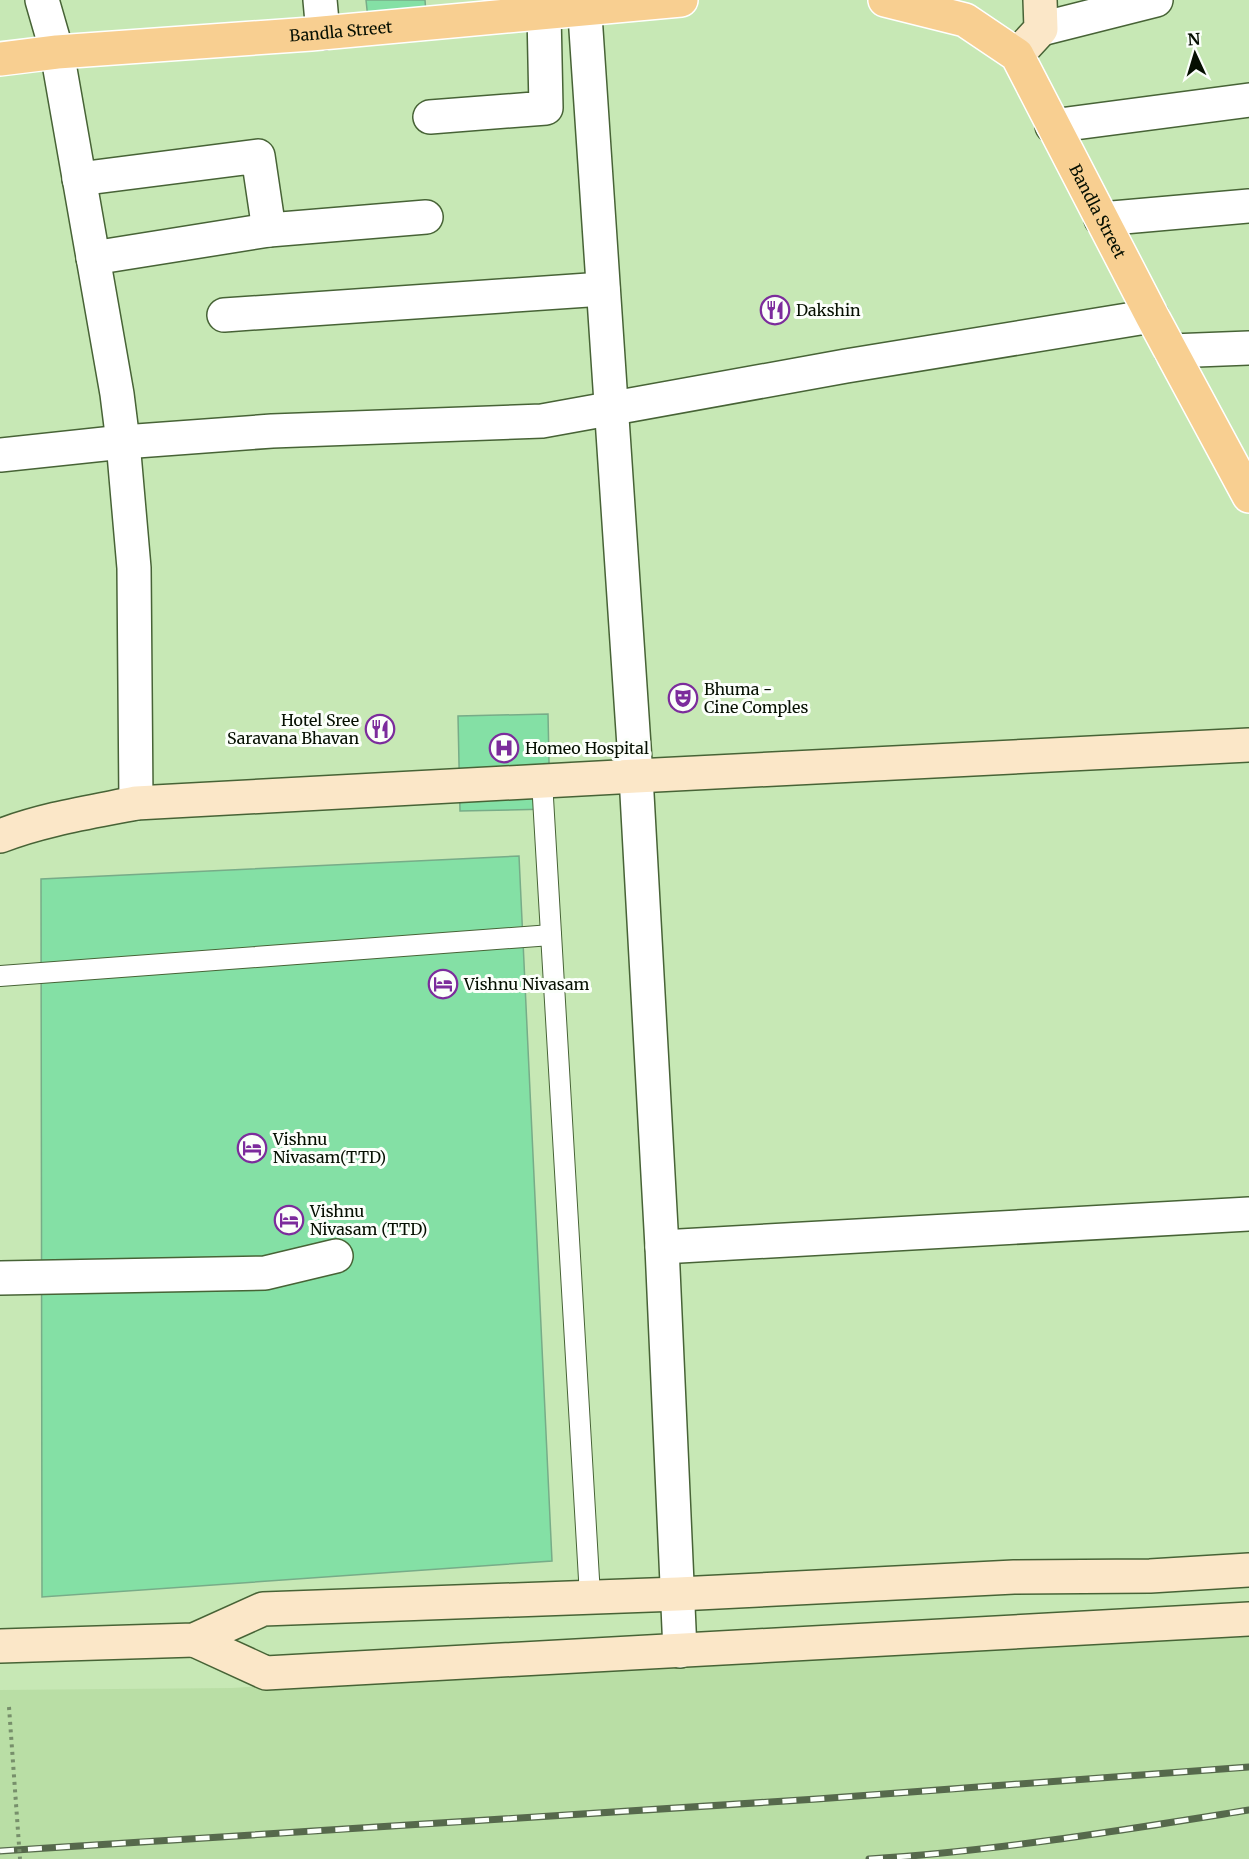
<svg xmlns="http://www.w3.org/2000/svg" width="1249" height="1859" font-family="Merriweather,serif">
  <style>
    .built { fill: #b9dea5 }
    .building { fill: #84e0a5; stroke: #77ac88; stroke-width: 1.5 }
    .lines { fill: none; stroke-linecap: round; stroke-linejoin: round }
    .lane-casing { stroke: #476336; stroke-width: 22 }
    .street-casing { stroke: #476336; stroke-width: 36 }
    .secondary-casing { stroke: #476336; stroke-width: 36 }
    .primary-casing { stroke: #fff; stroke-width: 36 }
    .lane { stroke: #fff; stroke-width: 20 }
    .street { stroke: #fff; stroke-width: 33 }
    .secondary { stroke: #fbe7c8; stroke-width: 33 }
    .primary { stroke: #f8cf91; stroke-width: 33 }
    .rail-casing { stroke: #56694c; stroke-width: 7 }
    .rail { stroke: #fbfffa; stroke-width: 4.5; stroke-dasharray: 14; stroke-linecap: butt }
    .path-bridge { stroke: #778f6b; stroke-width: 4; stroke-dasharray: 3 4.5; stroke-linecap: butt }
    .labels { text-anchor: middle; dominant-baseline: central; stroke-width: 6; stroke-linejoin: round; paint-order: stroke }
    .street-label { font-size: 16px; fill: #050f01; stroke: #fbfffa }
    .poi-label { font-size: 16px; fill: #050f01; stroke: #fbfffa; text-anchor: start }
  </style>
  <rect width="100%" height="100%" fill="#c7e8b5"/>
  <path class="built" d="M1249,1626V1859H0V1690L232,1688Z"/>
  <g class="building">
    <path d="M366,0H425L426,13L368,19Z"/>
    <path d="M548,714L550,809L460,811L458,716Z"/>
    <path d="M519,856L552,1561L42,1597L41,879Z"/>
  </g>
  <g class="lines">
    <g class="lane-casing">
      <g id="lane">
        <path d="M542,781L590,1596"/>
        <path d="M0,976L551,935"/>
      </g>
    </g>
    <g class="street-casing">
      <g id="street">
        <path d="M42,0L57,52L117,394L123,442L134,568L136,803"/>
        <path d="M320,0L323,33"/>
        <path d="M584,0L636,776L662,1247L680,1651"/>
        <path d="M1041,29L1156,0"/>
        <path d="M430,117L546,108L544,13"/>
        <path d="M1052,126L1249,100"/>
        <path d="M79,179L258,156L269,230L426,217"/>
        <path d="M1101,219L1249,206"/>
        <path d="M93,258L269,230"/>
        <path d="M224,315L603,289"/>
        <path d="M1171,351L1249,348"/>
        <path d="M0,455L123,442L272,431L542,421L846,366L1152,316"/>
        <path d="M662,1247L1249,1214"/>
        <path d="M0,1278L265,1273L336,1256"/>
      </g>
    </g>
    <g class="secondary-casing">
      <g id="secondary">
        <path d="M1017,55L1041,29L1040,0"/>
        <path d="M0,836C44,819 91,812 136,803L636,776L1249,745"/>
        <path d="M194,1640L266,1673L1249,1619"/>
        <path d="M0,1646L194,1640L263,1609L678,1594L1014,1577L1150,1576L1249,1570"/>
      </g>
    </g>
    <g class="primary-casing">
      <g id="primary">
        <path id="s1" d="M885,0L965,20L1017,55L1152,316L1249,496"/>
        <path id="s2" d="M0,59L57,52L311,34L681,0"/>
      </g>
    </g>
    <use href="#lane" class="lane"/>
    <use href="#street" class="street"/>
    <use href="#secondary" class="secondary"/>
    <use href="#primary" class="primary"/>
    <g class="rail-casing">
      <g id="rail">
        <path d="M0,1851L817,1799L1249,1767"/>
        <path d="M869,1859C997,1851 1123,1830 1249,1810"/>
      </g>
    </g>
    <use href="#rail" class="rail"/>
    <path class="path-bridge" d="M9,1707L20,1859"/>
  </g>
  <defs>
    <g id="restaurant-ring" transform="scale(1.5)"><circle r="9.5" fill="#fbfffa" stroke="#7c2c9c" stroke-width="1.5"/><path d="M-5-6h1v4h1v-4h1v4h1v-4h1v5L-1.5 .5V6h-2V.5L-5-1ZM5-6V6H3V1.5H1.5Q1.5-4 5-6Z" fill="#7c2c9c"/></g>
    <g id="theatre-ring" transform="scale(1.5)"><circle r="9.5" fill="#fbfffa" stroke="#7c2c9c" stroke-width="1.5"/><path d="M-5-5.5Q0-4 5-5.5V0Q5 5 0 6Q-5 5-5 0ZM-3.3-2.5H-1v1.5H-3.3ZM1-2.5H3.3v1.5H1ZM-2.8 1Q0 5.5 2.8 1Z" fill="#7c2c9c"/></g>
    <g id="hospital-ring" transform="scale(1.5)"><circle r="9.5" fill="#fbfffa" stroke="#7c2c9c" stroke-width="1.5"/><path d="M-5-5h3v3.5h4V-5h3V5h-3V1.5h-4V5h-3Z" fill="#7c2c9c"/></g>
    <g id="hotel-ring" transform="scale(1.5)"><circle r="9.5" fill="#fbfffa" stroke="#7c2c9c" stroke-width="1.5"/><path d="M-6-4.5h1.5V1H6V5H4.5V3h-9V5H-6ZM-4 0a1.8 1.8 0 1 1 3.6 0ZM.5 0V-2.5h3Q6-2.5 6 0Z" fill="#7c2c9c"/></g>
  </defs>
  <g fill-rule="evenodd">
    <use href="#restaurant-ring" x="775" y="310"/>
    <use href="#theatre-ring" x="683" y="698"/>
    <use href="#restaurant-ring" x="380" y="729"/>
    <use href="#hospital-ring" x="504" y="748"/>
    <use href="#hotel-ring" x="443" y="984"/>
    <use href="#hotel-ring" x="252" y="1148"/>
    <use href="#hotel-ring" x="289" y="1220"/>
  </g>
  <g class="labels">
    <g class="street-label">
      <text stroke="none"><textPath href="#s2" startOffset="342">Bandla Street</textPath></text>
      <text stroke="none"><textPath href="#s1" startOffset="321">Bandla Street</textPath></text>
    </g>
    <g class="poi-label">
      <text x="796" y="310">Dakshin</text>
      <text x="704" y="689">Bhuma -<tspan x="704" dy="18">Cine Comples</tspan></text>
      <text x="359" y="720" text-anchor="end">Hotel Sree<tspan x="359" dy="18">Saravana Bhavan</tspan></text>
      <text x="525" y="748">Homeo Hospital</text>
      <text x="464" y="984">Vishnu Nivasam</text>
      <text x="273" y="1139">Vishnu<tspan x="273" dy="18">Nivasam(TTD)</tspan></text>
      <text x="310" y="1211">Vishnu<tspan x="310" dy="18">Nivasam (TTD)</tspan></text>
    </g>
  </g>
  <g transform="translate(1195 54) rotate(356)" stroke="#fbfffa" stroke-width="4.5" paint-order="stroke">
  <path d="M0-4.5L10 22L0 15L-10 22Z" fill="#050f01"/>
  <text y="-9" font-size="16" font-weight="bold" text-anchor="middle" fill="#050f01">N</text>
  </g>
</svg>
